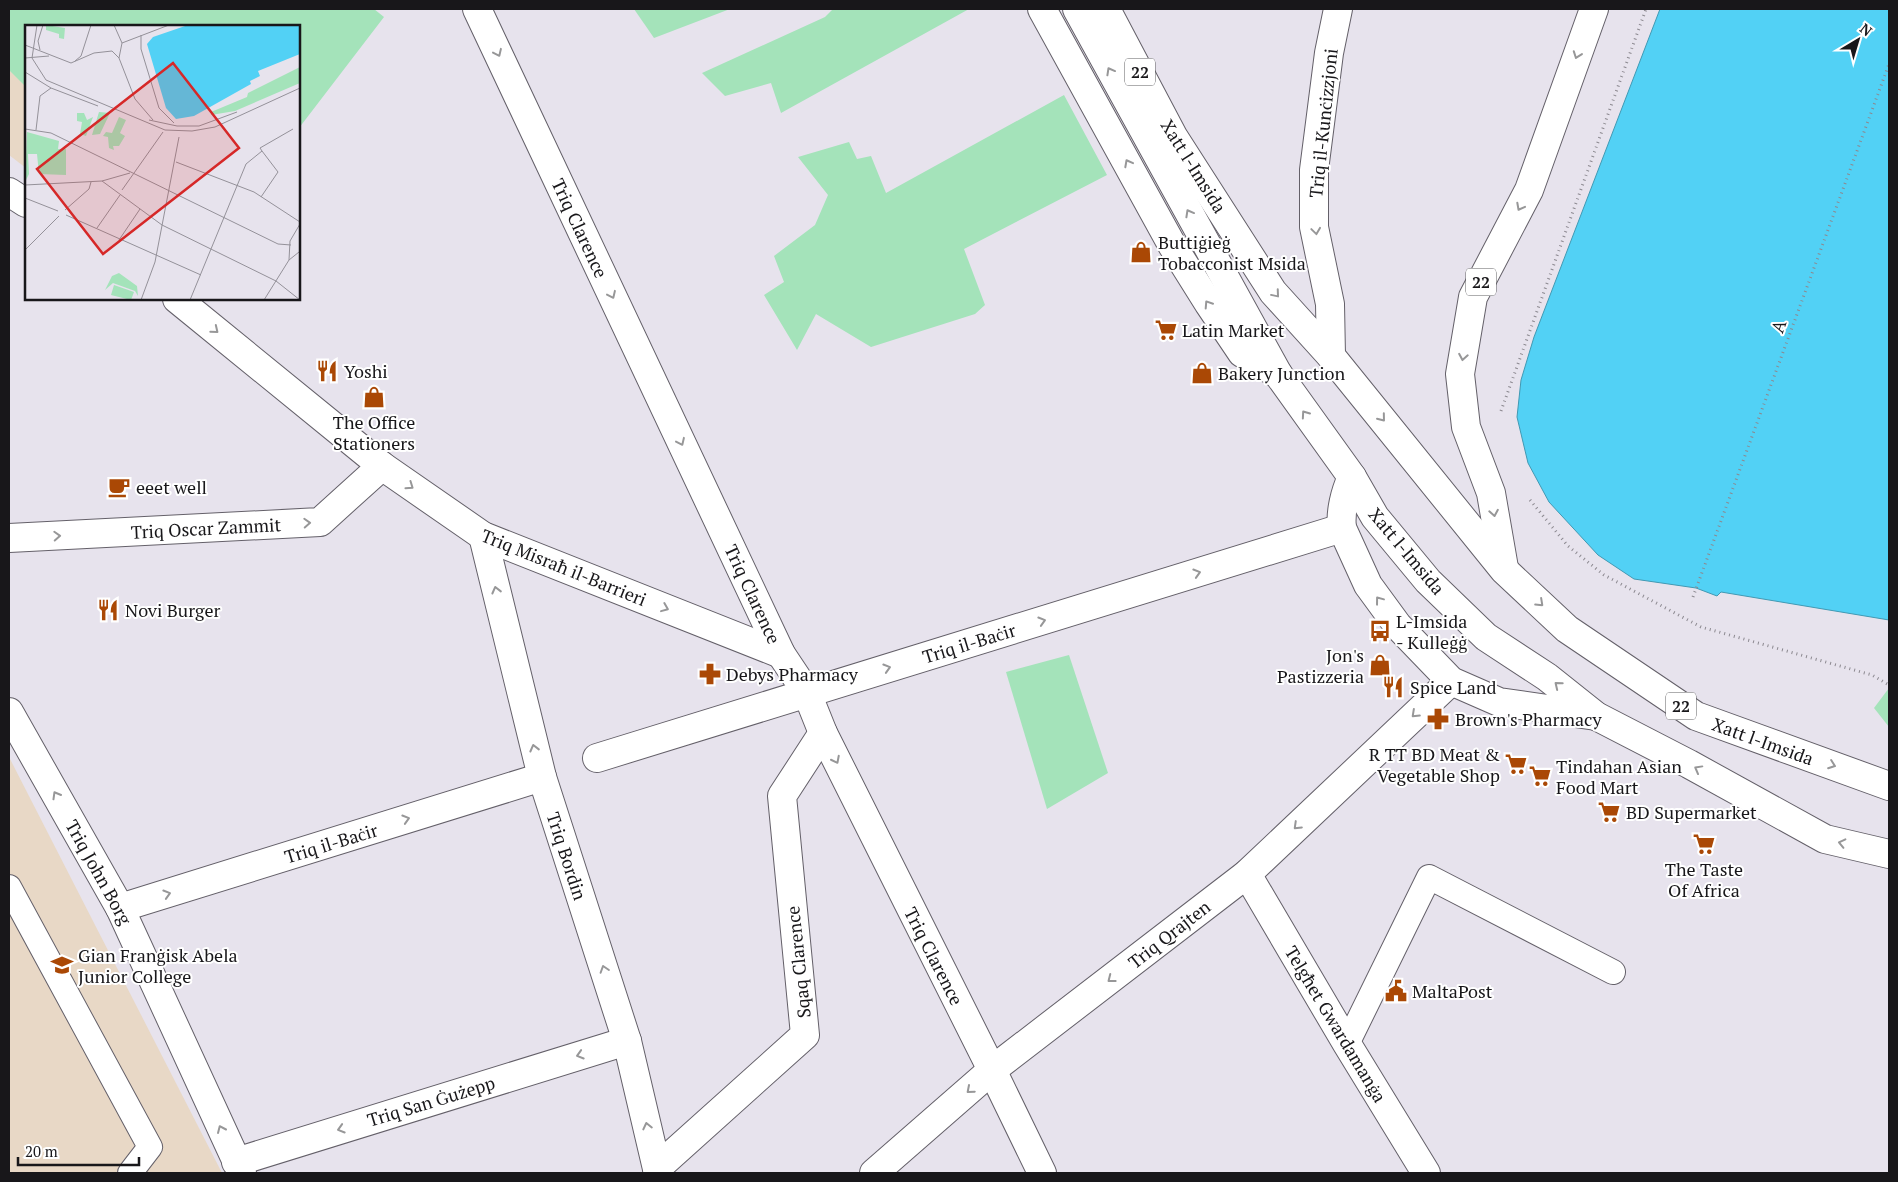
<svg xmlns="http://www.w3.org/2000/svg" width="1898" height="1182" font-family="'PT Serif',serif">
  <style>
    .education { fill: #e8d8c6 }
    .green { fill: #a4e3ba }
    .water { fill: #52d1f5; stroke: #4199b3 }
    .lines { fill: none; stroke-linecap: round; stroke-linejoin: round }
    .service-casing { stroke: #646069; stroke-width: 26 }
    .pedestrian-casing { stroke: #646069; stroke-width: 30 }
    .minor-casing { stroke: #646069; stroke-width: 30 }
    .primary-casing { stroke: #646069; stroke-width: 30 }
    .trunk-casing { stroke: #646069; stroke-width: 30 }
    .path { stroke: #8c8990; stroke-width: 3; stroke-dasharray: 1 4; stroke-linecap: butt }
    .service { stroke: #fff; stroke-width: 24 }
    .pedestrian { stroke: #fff; stroke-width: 28 }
    .minor { stroke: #fff; stroke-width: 28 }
    .primary { stroke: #fff; stroke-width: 28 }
    .trunk { stroke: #fff; stroke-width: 28 }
    .oneway { stroke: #979798 }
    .labels { text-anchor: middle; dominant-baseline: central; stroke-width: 4; stroke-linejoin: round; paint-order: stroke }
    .shield { fill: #fff; stroke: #5d5d5f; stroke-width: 1 }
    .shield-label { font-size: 16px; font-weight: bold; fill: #18171a }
    .street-label { font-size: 18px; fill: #18171a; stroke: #fff }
    .poi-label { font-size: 18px; fill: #18171a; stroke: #fff; text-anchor: start }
    .inset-road { fill: none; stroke: #949199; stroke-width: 1 }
    .view { fill: #d62828; fill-opacity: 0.15; stroke: #d62828; stroke-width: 2.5 }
    .inset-edge { fill: none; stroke: #18171a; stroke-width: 2.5 }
  </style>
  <rect width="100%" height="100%" fill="#e7e3ed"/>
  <g class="education">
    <path d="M9,9L26,26V168L9,155Z"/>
    <path d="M9,757L222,1173H9Z"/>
  </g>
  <g class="green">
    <path d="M9,9H374L384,17L299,128V26H26V87L9,70Z"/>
    <path d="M634,9H730L654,38Z"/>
    <path d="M833,9H969L781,113L771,83L725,96L702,73L825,17Z"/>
    <path d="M1064,95L1107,175L964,249L985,305L975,314L871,347L816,314L797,350L764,295L784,282L774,256L815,225L828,195L798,157L849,142L857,159L871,156L886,193Z"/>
    <path d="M1069,655L1108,773L1047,809L1006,672Z"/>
    <path d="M1889,688V727L1874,708Z"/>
  </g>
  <path class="water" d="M1660,9H1889V620L1721,592L1717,596L1696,588L1634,579L1598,555L1549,502L1528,463L1517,417L1521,380L1534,337Z"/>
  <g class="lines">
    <g class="service-casing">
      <g id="service">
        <path d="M9,887L150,1147L130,1173"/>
        <path d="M1347,1044L1429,877L1613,972"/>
      </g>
    </g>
    <g class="pedestrian-casing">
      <path id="pedestrian" d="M657,1168L805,1035L782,796L823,733"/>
    </g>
    <g class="minor-casing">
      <g id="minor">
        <path d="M477,9L781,654L807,693L823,733L992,1070L1042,1173"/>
        <path d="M9,192L26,203"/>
        <path d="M177,299L382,466L483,536L781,654"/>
        <path d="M483,536L542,777L627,1041L658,1173"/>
        <path d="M9,538L320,522L382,466"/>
        <path d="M9,712L120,908L242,1173"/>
        <path d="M597,758L1342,528"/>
        <path d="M1247,874L1347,1044L1426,1173"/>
        <path d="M120,908L542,777"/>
        <path d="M236,1162L627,1041"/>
        <path d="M874,1173L992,1070L1247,874L1451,681"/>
      </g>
    </g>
    <g class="primary-casing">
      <g id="primary">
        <path d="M1042,9L1172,245L1209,304L1242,353L1278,374"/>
        <path d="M1331,356L1330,304L1314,227V170L1329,53L1338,9"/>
      </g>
    </g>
    <g class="trunk-casing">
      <g id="trunk">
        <path d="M1077,9L1278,374L1352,477L1375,517L1428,581L1486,637L1547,677L1596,716L1689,764L1825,839L1889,854"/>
        <path d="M1106,9L1173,136L1273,292L1331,356L1504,570L1567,629L1696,716L1889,786"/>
        <path d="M1352,477C1345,492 1340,512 1342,528L1368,585L1398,626L1451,681L1499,702L1596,716"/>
        <path d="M1504,568L1491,493L1466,427L1460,374L1473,297L1529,190L1594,9"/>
      </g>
    </g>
    <g class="path">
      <path d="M1501,411L1646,9"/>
      <path d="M1530,500L1568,546L1604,575L1701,627L1872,675L1889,685"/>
      <path d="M1693,597L1889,64"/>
    </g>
    <use href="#service" class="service"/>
    <use href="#pedestrian" class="pedestrian"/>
    <use href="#minor" class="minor"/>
    <use href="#primary" class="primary"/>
    <use href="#trunk" class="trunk"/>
  </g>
  <defs><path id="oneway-chevron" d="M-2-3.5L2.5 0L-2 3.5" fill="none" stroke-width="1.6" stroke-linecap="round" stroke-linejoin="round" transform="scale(1.25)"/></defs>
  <g class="oneway">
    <use href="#oneway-chevron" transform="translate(498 53) rotate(65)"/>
    <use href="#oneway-chevron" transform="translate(1577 55) rotate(110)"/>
    <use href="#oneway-chevron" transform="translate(1110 71) rotate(-119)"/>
    <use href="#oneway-chevron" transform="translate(1128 163) rotate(-118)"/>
    <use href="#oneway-chevron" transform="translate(1520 207) rotate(118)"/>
    <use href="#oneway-chevron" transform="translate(1189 213) rotate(-119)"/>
    <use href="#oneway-chevron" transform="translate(1316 231) rotate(82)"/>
    <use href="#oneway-chevron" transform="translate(1276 294) rotate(50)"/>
    <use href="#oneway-chevron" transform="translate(612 295) rotate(65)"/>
    <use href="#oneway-chevron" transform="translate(1208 304) rotate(-123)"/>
    <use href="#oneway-chevron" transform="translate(215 330) rotate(39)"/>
    <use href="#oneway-chevron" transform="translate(1463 357) rotate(100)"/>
    <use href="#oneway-chevron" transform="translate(1305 414) rotate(-125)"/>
    <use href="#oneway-chevron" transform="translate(1382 418) rotate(51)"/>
    <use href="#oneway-chevron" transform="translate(681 442) rotate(65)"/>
    <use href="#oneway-chevron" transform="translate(410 486) rotate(35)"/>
    <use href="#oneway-chevron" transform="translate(1494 513) rotate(80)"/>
    <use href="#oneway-chevron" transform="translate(307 523) rotate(-3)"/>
    <use href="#oneway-chevron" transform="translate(57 536) rotate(-3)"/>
    <use href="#oneway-chevron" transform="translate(1197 573) rotate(-17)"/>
    <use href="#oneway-chevron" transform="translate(496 590) rotate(-104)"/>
    <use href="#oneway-chevron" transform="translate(1379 600) rotate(-127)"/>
    <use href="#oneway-chevron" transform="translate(1540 603) rotate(43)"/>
    <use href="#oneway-chevron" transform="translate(665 608) rotate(22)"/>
    <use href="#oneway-chevron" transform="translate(1042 621) rotate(-17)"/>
    <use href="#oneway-chevron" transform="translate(887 668) rotate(-17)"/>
    <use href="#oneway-chevron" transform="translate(1558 685) rotate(-141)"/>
    <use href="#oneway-chevron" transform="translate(1415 714) rotate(137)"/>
    <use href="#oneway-chevron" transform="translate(534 748) rotate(-104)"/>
    <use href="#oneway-chevron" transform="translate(836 760) rotate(63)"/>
    <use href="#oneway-chevron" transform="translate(1832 765) rotate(20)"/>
    <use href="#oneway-chevron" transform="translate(1698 769) rotate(-151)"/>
    <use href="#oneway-chevron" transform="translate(56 795) rotate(-120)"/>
    <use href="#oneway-chevron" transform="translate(406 819) rotate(-17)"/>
    <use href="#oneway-chevron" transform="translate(1297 826) rotate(136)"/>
    <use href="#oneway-chevron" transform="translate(1842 843) rotate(-167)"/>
    <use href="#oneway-chevron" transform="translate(167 894) rotate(-17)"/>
    <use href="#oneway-chevron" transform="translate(604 969) rotate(-108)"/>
    <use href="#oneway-chevron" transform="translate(1111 979) rotate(142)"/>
    <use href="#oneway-chevron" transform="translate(580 1055) rotate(163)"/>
    <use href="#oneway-chevron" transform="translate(970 1090) rotate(139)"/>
    <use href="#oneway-chevron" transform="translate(647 1126) rotate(-103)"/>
    <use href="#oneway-chevron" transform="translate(221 1129) rotate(-114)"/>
    <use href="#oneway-chevron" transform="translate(341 1129) rotate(163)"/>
  </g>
  <defs>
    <g id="shop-bare" transform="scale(1.725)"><path d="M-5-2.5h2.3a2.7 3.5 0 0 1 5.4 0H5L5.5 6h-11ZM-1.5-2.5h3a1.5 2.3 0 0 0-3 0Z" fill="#aa4805" stroke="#fff" stroke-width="2.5" paint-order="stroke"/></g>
    <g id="supermarket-bare" transform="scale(1.725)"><path d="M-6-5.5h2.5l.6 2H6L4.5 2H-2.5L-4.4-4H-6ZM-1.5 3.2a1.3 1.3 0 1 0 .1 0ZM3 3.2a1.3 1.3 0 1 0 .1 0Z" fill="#aa4805" stroke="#fff" stroke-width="2.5" paint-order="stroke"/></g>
    <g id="restaurant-bare" transform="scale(1.725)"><path d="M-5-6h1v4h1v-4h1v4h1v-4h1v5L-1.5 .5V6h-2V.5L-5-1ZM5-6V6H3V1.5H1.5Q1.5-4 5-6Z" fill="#aa4805" stroke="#fff" stroke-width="2.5" paint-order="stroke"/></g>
    <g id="cafe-bare" transform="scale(1.725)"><path d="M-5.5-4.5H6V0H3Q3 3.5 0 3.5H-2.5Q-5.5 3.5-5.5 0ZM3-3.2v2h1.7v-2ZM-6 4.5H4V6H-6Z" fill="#aa4805" stroke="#fff" stroke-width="2.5" paint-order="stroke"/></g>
    <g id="bus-bare" transform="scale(1.725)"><path d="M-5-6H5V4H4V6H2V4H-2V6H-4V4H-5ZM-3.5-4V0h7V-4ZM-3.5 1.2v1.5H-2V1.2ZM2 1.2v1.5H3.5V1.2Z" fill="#aa4805" stroke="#fff" stroke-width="2.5" paint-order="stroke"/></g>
    <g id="pharmacy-bare" transform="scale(1.725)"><path d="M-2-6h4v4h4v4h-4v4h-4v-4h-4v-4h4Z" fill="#aa4805" stroke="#fff" stroke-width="2.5" paint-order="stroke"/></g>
    <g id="school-bare" transform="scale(1.725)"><path d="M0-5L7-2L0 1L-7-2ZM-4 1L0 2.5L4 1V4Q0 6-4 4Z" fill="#aa4805" stroke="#fff" stroke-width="2.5" paint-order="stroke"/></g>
    <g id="civic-bare" transform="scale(1.725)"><path d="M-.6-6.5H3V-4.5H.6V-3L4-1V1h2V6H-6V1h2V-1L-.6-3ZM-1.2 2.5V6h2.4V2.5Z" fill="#aa4805" stroke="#fff" stroke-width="2.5" paint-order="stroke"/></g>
  </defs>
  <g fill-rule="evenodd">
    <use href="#shop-bare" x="1141" y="252"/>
    <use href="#supermarket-bare" x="1166" y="330"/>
    <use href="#restaurant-bare" x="327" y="371"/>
    <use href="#shop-bare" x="1202" y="373"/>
    <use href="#shop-bare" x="374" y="397"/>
    <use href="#cafe-bare" x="119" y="487"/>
    <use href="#restaurant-bare" x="108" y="610"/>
    <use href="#bus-bare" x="1380" y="631"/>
    <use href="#shop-bare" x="1380" y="665"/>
    <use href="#pharmacy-bare" x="710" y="674"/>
    <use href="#restaurant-bare" x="1393" y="687"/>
    <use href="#pharmacy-bare" x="1438" y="719"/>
    <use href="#supermarket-bare" x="1516" y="764"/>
    <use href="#supermarket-bare" x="1540" y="776"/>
    <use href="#supermarket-bare" x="1609" y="812"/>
    <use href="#supermarket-bare" x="1704" y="844"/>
    <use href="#school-bare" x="62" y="965"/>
    <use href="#civic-bare" x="1396" y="991"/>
  </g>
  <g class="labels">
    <g class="shield">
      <rect x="1125" y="58.5" width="30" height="27" rx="4"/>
      <rect x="1466" y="268.5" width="30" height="27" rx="4"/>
      <rect x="1666" y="692.5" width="30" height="27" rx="4"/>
    </g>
    <g class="shield-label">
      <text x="1140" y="72">22</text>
      <text x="1481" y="282">22</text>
      <text x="1681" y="706">22</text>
    </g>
    <g class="street-label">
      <text transform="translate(1323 123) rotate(-84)">Triq il-Kunċizzjoni</text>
      <text transform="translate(1194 166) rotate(58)">Xatt l-Imsida</text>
      <text transform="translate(580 228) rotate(65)">Triq Clarence</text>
      <text transform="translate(1778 326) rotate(-70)">A</text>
      <text transform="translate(206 528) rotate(-3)">Triq Oscar Zammit</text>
      <text transform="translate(1407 551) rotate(50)">Xatt l-Imsida</text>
      <text transform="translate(564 567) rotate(22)">Triq Misraħ il-Barrieri</text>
      <text transform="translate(753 594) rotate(65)">Triq Clarence</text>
      <text transform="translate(969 643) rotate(-17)">Triq il-Baċir</text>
      <text transform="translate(1763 741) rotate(20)">Xatt l-Imsida</text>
      <text transform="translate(331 843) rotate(-17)">Triq il-Baċir</text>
      <text transform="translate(567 856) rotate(72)">Triq Bordin</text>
      <text transform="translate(99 872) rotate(61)">Triq John Borg</text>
      <text transform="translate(1169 934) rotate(-38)">Triq Qrajten</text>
      <text transform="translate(934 956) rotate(63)">Triq Clarence</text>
      <text transform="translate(798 962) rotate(-96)">Sqaq Clarence</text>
      <text transform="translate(1336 1024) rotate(59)">Telgħet Gwardamanġa</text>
      <text transform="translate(431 1101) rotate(-17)">Triq San Ġużepp</text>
    </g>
    <g class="poi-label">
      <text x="1158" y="242">Buttiġieġ<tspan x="1158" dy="21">Tobacconist Msida</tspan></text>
      <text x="1182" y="330">Latin Market</text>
      <text x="344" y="371">Yoshi</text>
      <text x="1218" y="373">Bakery Junction</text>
      <text x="374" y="422" text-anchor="middle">The Office<tspan x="374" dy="21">Stationers</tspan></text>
      <text x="136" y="487">eeet well</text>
      <text x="125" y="610">Novi Burger</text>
      <text x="1396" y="621">L-Imsida<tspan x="1396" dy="21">- Kulleġġ</tspan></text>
      <text x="1364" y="655" text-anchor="end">Jon's<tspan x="1364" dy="21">Pastizzeria</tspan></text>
      <text x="726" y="674">Debys Pharmacy</text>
      <text x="1410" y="687">Spice Land</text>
      <text x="1455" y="719">Brown's Pharmacy</text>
      <text x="1500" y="754" text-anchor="end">R TT BD Meat &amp;<tspan x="1500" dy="21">Vegetable Shop</tspan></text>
      <text x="1556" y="766">Tindahan Asian<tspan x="1556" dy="21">Food Mart</tspan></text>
      <text x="1626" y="812">BD Supermarket</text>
      <text x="1704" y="869" text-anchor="middle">The Taste<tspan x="1704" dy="21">Of Africa</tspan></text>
      <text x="78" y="955">Gian Franġisk Abela<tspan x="78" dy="21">Junior College</tspan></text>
      <text x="1412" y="991">MaltaPost</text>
    </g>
  </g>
  <g transform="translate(25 25)">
    <rect width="275" height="275" fill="#e7e3ed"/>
    <path d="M21,0L40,3L39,14L34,13V9L21,5ZM275,42V58L210,86L186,90V87L222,72L223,68ZM74,87L85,88L75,109L67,110ZM52,88H59L62,95L68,92L61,111L55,109L57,97L52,96ZM94,92L101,95L95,108L100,111L94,121H88L89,125L84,123L83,112L78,111L81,107L87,108ZM2,107L34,116L33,124H41V150L14,149L12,129H3L4,149L0,157ZM94,248L112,261L113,271L110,266L88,258L80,265L87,251ZM89,260L109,267L106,275L86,270Z" fill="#a4e3ba"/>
    <path d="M163,0H275V29L233,46L235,51L225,56L226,59L169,91L151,94L141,83L122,19L128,12Z" fill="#52d1f5"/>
    <path class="inset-road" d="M12,0L7,33L21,55L140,105L167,106L190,102L275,63M89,0L97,18M116,10V24L134,83L149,98M0,20L46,38L69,28L87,26L94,33L110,74L128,95M15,25L13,16L18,0M0,33L24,31M94,33L97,18L144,0M50,36L56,31L66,0M0,47L26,63L73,81M124,95L152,101H174L212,87M0,104L26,108L253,219L266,220M11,105L15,71L26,63M237,126L235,123L268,104M151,137L229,167L275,197M77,156L137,200L251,256L275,275M0,160L77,156L105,148M97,165L138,107M236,172L253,147L237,126M0,173L33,186M40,185L64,164L66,157M41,190L176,250M72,203L95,170M94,215L115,184M0,225L34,191M264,235L265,216L275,199M116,275L130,237L154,112M165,275L221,139L237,126M239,275L264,235L274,227"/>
    <path class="view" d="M148,38L214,123L78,229L12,144Z"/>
    <rect width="275" height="275" class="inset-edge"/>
  </g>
  <rect width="1898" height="1182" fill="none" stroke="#18171a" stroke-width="20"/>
  <g transform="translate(1858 40) rotate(38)" stroke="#ffffff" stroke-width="4" paint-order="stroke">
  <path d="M0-4L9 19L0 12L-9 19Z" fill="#18171a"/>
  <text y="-8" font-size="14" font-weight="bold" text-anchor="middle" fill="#18171a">N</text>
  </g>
  <path d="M18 1157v8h121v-8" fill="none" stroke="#18171a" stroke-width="2.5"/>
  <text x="25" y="1157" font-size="15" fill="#18171a" stroke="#ffffff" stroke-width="4" paint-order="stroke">20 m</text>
</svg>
